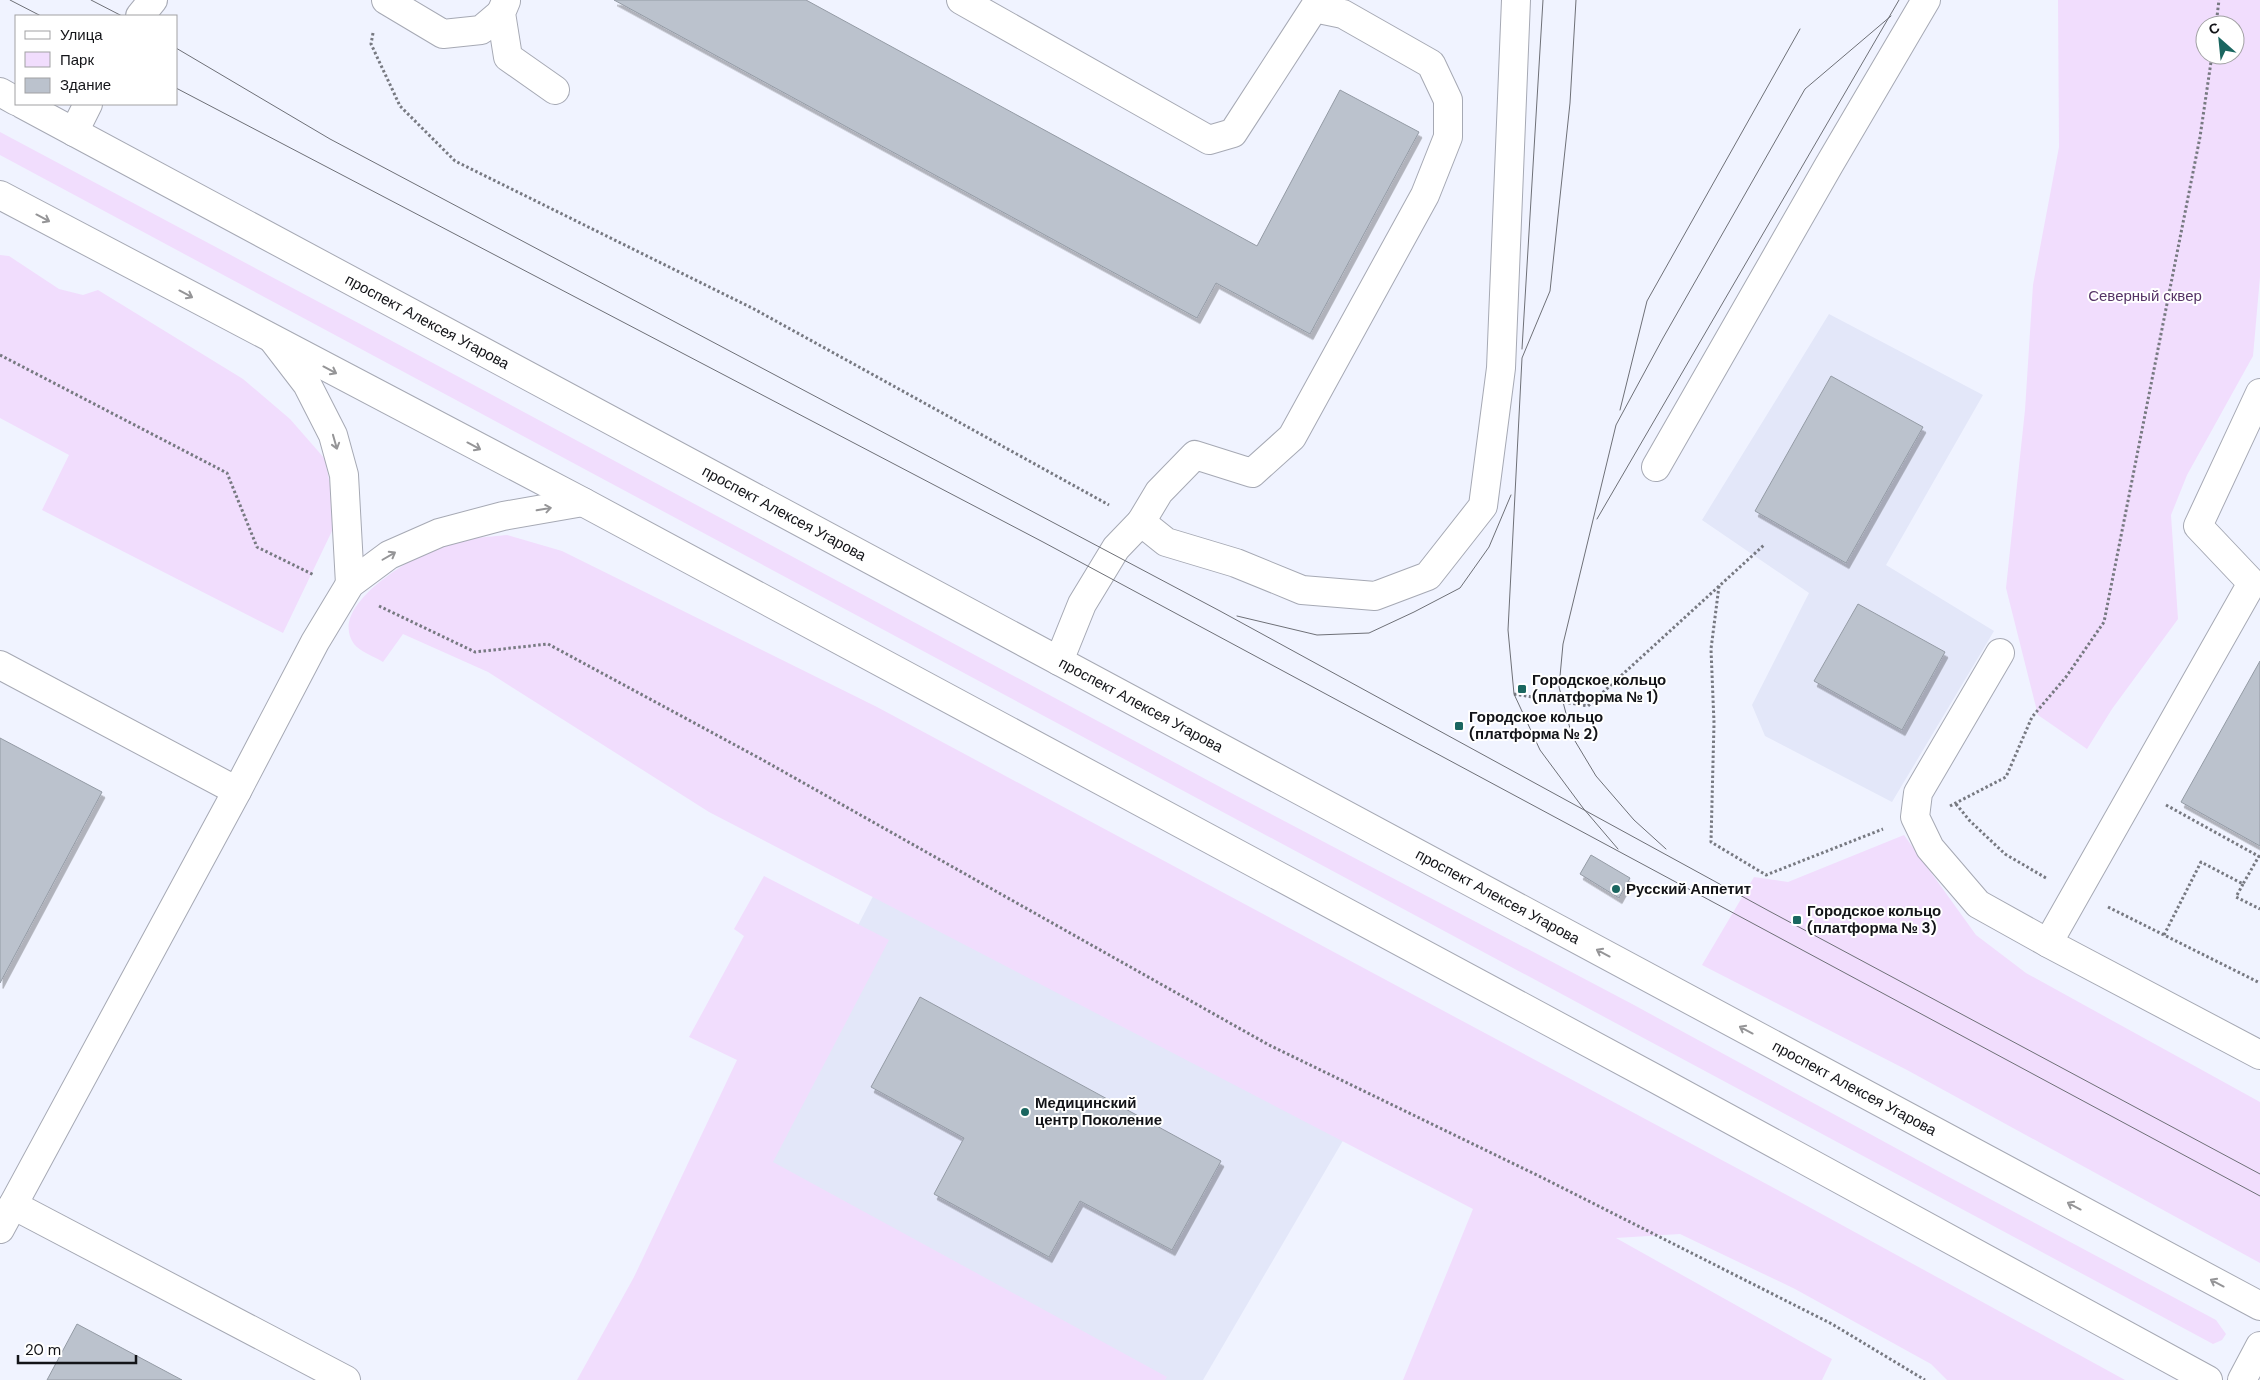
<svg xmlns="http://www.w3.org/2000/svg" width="2260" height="1380" font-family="'DM Sans',sans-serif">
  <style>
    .built { fill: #e3e7f9 }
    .green { fill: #f1ddfd; fill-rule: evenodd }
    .building { fill: #bbc2cd; stroke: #949ba5; filter: url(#shadow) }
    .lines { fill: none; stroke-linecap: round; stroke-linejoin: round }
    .minor-casing { stroke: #a6a9b4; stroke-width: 30 }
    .major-casing { stroke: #a6a9b4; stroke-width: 30 }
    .path { stroke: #777981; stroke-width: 3; stroke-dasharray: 2.5 2.5; stroke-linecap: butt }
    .minor { stroke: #fff; stroke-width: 28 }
    .major { stroke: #fff; stroke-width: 28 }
    .tram { stroke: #6e7077; stroke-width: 1 }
    .oneway { stroke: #959597 }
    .poi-dot { fill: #1a6660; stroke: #fff; stroke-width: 2 }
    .labels { text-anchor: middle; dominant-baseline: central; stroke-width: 4; stroke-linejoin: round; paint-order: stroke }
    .park-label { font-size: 15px; fill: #536; stroke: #fff }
    .street-label { font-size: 15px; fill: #131418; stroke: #fff }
    .poi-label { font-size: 15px; font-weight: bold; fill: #131418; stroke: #fff; text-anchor: start }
  </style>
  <defs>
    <filter id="shadow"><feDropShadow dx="3" dy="5.5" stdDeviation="0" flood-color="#0004"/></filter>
  </defs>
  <rect width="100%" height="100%" fill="#f0f3ff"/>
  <g class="built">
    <path d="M1829,314L1983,395L1886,565L1994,631L1892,802L1765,736L1752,705L1809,593L1702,520Z"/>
    <path d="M886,871L1355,1120L1203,1380H624Z"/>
  </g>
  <g class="green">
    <path d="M2058,0H2260V277L2253,356L2187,475L2171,515L2178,619L2112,709L2087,749L2038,715L2006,588L2025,410L2033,285L2059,147ZM2205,25H2235V55H2205Z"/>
    <path d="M0,132L379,334L1235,795L1634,1005L1947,1176L2216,1320L2226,1334L2222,1340L2213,1344L0,155Z"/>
    <path d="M0,255L9,256L59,289L83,295L98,290L243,379L290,419L325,459L333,500L332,531L283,633L42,510L69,455L0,418Z"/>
    <path d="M507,535L562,551L877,707L1798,1201L2125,1380H1947L1931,1364L1795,1289L1680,1234L1616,1238L1832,1359L1822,1380H1403L1473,1209L709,812L488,672L403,634L383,662C375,657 359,651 354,644C326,605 415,556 443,544C456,538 491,537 507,535Z"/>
    <path d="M1904,835L1976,935L2026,973L2260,1102V1263L1907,1070L1702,965L1754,877L1788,882Z"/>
    <path d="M764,876L889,940L773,1162L1167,1377L1165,1380H577L634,1277L737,1060L689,1037L744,936L734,929Z"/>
  </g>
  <g class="building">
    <path d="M614,0H806L1257,246L1340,90L1419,132L1310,334L1216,283L1197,318Z"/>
    <path d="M1831,376L1923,427L1846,563L1755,511Z"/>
    <path d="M1858,604L1945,652L1902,730L1814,681Z"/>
    <path d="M2260,661V846L2181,802Z"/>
    <path d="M0,738L102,792L0,983Z"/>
    <path d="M1591,855L1630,878L1619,898L1580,874Z"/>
    <path d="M920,997L1221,1161L1172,1250L1080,1201L1049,1257L934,1194L964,1138L871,1087Z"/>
    <path d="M77,1324L182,1380H47Z"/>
  </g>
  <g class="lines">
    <g class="minor-casing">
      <g id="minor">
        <path d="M386,0L443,34L481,30L501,13"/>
        <path d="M961,0L1209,140L1233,133L1314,8L1343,14L1431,64L1448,100V137L1425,195L1292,437L1252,473L1195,455L1159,492L1141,522"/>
        <path d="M506,1L501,13L508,57L555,90"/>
        <path d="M140,16L153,0"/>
        <path d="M74,132L88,104"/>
        <path d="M274,341L307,384L333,435L344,475L350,584"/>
        <path d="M2260,393L2198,526L2252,583L2048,943L2260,1055"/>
        <path d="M1656,467L1829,165L1926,0"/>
        <path d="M2000,653L1918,793L1915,817L1930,848L1978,904L2048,943"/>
        <path d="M1059,661L1082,604L1116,548L1141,522L1166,542L1236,563L1302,590L1375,596L1428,576L1483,506L1501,368L1516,0"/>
        <path d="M0,665L237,791"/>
        <path d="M13,1205L346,1380"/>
        <path d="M0,1229L237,791L315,642L350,584L389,555L439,533L503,516L583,502"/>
      </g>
    </g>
    <g class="major-casing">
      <g id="major">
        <path d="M0,92L16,101"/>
        <path id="s1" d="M22,104L2260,1306"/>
        <path d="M0,195L583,502L1656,1079L2208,1380"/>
        <path d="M2242,1380L2260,1346"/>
      </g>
    </g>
    <g class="path">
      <path d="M2216,25L2219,0"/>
      <path d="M373,33L371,44L400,106L455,161L754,309L1109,505"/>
      <path d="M0,355L227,473L257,547L314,575"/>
      <path d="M1719,586L1711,649L1714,723L1711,842L1766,875L1883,829"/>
      <path d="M379,606L475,652L548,644L761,759L1269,1045L1543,1178L1832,1324L1925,1380"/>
      <path d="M1514,694L1588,706L1764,545"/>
      <path d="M1956,804L1970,821L2005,854L2046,878"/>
      <path d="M2166,805L2260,857"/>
      <path d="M1950,806L2006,777L2032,717L2066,677L2104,622L2200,137L2212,55"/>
      <path d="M2243,884L2236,897L2260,909"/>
      <path d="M2108,907L2260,983"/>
      <path d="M2164,935L2201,862L2243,884L2259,856"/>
    </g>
    <use href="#minor" class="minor"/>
    <use href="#major" class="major"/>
    <g class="tram">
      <path d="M10,0L41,16"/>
      <path d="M91,0L122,16"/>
      <path d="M1576,0L1570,103L1550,291L1522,358L1508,630L1514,694L1540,750L1583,808L1618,849"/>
      <path d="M176,48L330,139L1220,611L1769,911L2260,1174"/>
      <path d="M176,88L1043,542L2260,1196"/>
      <path d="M1522,349L1543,0"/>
      <path d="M1620,410L1647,301L1800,29"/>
      <path d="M1597,519L1899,0"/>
      <path d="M1237,616L1317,635L1369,633L1414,612L1460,588L1489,547L1511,495"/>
      <path d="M1666,849L1634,820L1596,776L1572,736L1559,687L1563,644L1616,425L1663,338L1805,89L1891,16"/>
    </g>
  </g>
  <defs><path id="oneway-shaft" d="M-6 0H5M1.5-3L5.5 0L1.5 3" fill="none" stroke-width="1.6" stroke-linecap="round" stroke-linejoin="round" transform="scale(1.25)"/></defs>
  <g class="oneway">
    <use href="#oneway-shaft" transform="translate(43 218) rotate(28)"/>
    <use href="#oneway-shaft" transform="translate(186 294) rotate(28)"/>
    <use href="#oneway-shaft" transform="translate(330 370) rotate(28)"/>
    <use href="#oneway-shaft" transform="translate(335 442) rotate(74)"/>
    <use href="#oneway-shaft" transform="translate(474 446) rotate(28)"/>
    <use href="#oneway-shaft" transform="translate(544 509) rotate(-10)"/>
    <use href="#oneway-shaft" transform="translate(389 556) rotate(-30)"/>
    <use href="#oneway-shaft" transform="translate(1603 953) rotate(-152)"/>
    <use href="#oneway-shaft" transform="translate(1746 1030) rotate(-152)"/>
    <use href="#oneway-shaft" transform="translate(2074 1206) rotate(-152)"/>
    <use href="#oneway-shaft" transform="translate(2217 1283) rotate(-152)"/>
  </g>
  <g class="poi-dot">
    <rect x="1517" y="684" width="10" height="10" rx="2.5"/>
    <rect x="1454" y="721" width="10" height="10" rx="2.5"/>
    <circle cx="1616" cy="889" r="5"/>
    <rect x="1792" y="915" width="10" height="10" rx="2.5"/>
    <circle cx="1025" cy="1112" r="5"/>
  </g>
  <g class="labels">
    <g class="park-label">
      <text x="2145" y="296">Северный сквер</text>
    </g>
    <g class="street-label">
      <text stroke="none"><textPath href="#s1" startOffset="460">проспект Алексея Угарова</textPath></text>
      <text stroke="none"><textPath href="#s1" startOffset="865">проспект Алексея Угарова</textPath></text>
      <text stroke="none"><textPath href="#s1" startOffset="1270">проспект Алексея Угарова</textPath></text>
      <text stroke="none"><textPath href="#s1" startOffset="1675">проспект Алексея Угарова</textPath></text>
      <text stroke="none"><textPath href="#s1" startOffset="2080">проспект Алексея Угарова</textPath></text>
    </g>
    <g class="poi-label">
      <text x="1532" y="680">Городское кольцо<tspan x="1532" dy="17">(платформа № 1)</tspan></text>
      <text x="1469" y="717">Городское кольцо<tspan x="1469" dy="17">(платформа № 2)</tspan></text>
      <text x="1626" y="889">Русский Аппетит</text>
      <text x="1807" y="911">Городское кольцо<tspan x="1807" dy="17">(платформа № 3)</tspan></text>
      <text x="1035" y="1103">Медицинский<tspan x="1035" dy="17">центр Поколение</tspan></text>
    </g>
  </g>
  <rect x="15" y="15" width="162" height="90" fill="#ffffff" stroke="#a1a1a3"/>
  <rect x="25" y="31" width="25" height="8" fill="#ffffff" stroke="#a1a1a3"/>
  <text x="60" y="40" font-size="15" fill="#131418">Улица</text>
  <rect x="25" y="52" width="25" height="15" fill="#f1ddfd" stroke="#a1a1a3"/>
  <text x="60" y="65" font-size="15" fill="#131418">Парк</text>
  <rect x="25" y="78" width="25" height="15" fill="#bbc2cd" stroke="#a1a1a3"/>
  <text x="60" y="90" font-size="15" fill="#131418">Здание</text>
  <g transform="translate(2220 40) rotate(333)"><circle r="24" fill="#ffffff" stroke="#a1a1a3"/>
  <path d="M0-4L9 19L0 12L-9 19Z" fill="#1a6660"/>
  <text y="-8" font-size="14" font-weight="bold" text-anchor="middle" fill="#131418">С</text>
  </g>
  <path d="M18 1355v8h118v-8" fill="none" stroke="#131418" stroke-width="2.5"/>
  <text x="25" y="1355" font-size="15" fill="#131418" stroke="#ffffff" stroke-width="4" paint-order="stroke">20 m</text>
</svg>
